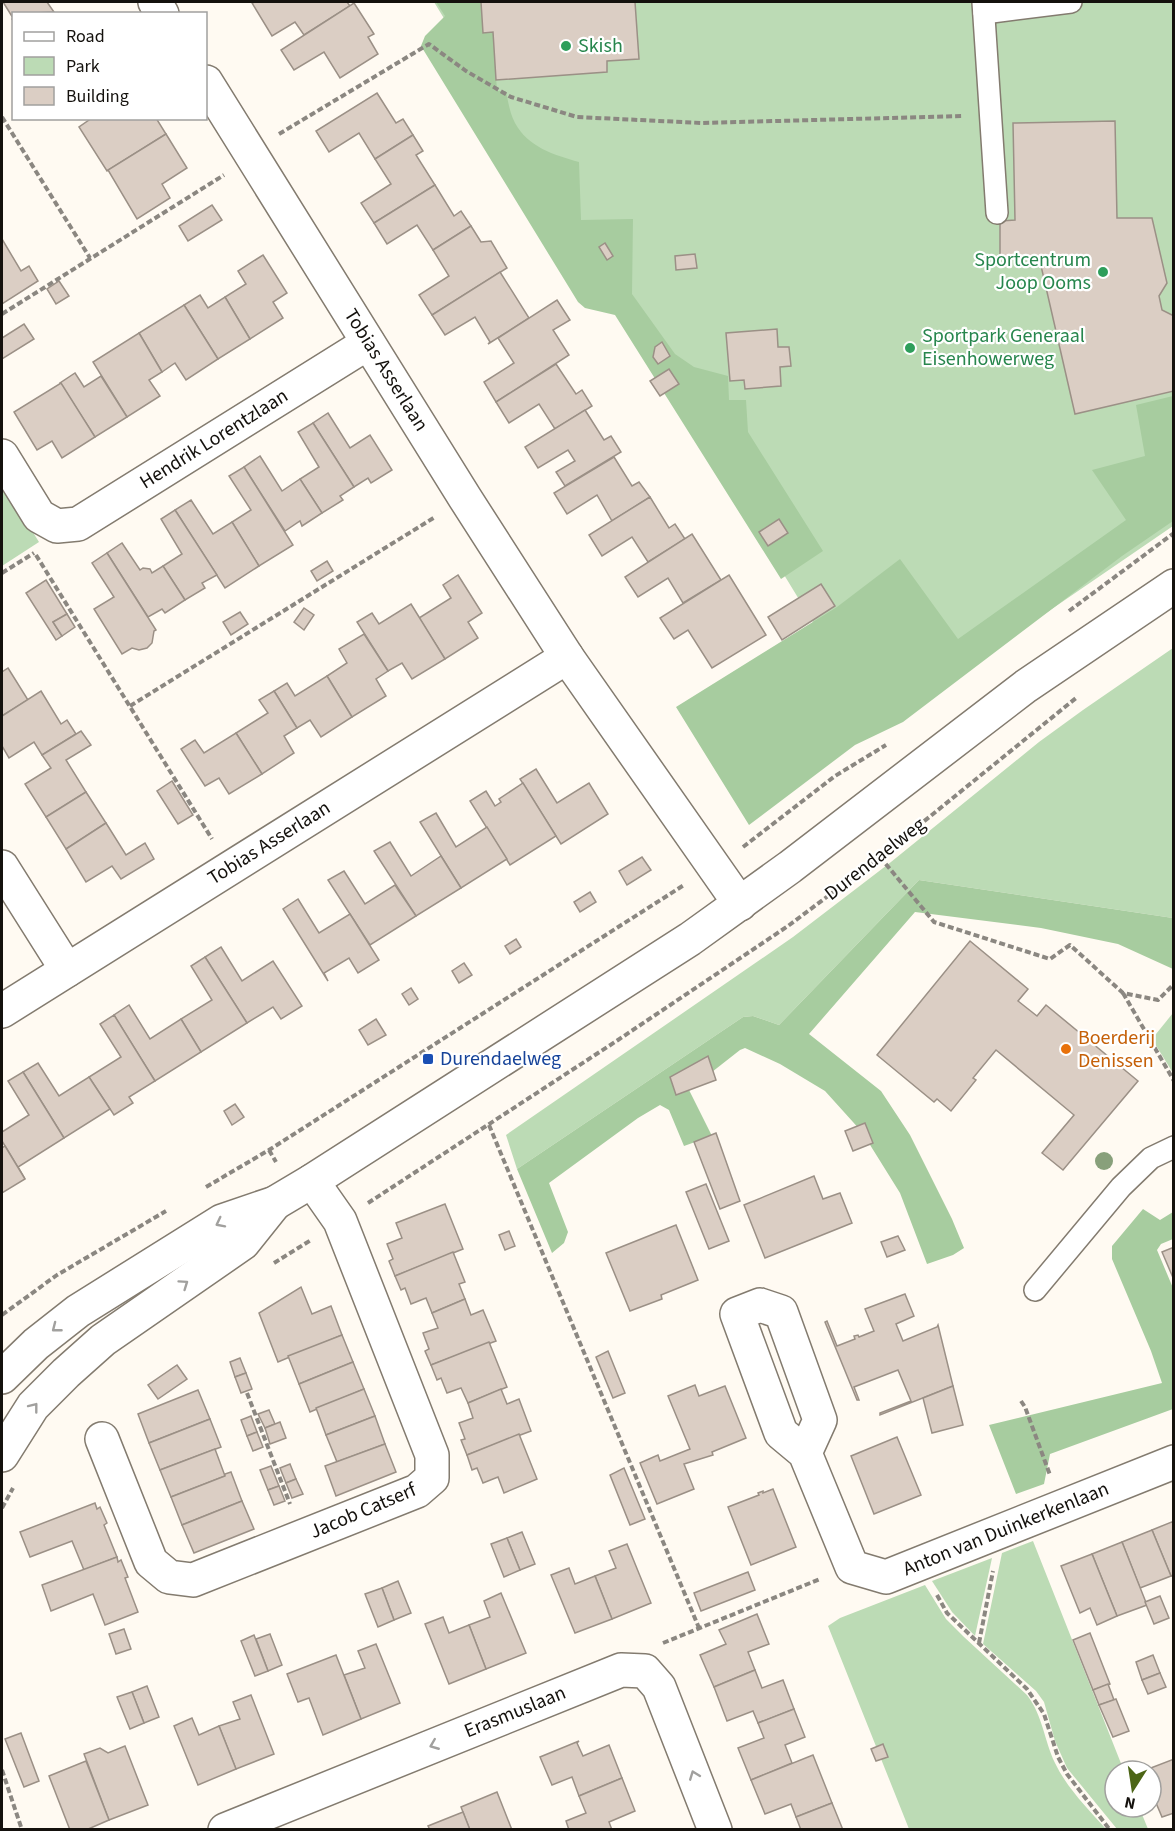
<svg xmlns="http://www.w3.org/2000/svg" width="1175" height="1831" font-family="'Source Sans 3',sans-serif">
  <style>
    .green { fill: #bcdbb5 }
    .forest { fill: #a7cc9f }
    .building { fill: #dbcec4; stroke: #9b9086; stroke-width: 1.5 }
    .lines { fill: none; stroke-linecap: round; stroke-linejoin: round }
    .service-casing { stroke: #837b6f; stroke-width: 24 }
    .minor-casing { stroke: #837b6f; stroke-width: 36 }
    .path { stroke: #8b8781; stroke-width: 4; stroke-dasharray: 6 3; stroke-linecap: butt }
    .service { stroke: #fff; stroke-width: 21 }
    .minor { stroke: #fff; stroke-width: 33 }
    .tree { fill: #88a07b }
    .oneway { stroke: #a1a09e }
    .leisure-dot { fill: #2e9e5b; stroke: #fff; stroke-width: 2 }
    .food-dot { fill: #e8710a; stroke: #fff; stroke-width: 2 }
    .transit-dot { fill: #1a4fb4; stroke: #fff; stroke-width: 2 }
    .labels { text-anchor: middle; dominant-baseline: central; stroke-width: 4.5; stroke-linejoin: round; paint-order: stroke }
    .leisure-label { font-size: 20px; fill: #27864d; stroke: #fff; text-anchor: start }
    .street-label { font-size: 20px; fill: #14110d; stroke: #fff }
    .food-label { font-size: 20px; fill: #c56008; stroke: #fff; text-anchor: start }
    .transit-label { font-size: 20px; fill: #164399; stroke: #fff; text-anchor: start }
  </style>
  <rect width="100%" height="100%" fill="#fffaf2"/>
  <g class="green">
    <path d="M434,2H1173V526L989,652L880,732Z"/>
    <path d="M2,483L39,542L2,566Z"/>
    <path d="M1173,648V918L919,880L779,1025L753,1016L743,1017L517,1169L506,1135L793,937L891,862L1039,742L1083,710Z"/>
    <path d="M1173,1013V1073L1152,1039Z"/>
    <path d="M1033,1541L1124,1771H1115V1807H1139L1148,1829H1117L1067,1768L1055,1741L1044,1702L1036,1691L983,1644L1002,1553Z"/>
    <path d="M992,1558L975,1636L952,1612L932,1581Z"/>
    <path d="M925,1585L946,1619L964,1637L1027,1695C1043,1716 1044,1740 1055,1763C1067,1788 1088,1809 1106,1829H909L828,1626L840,1618Z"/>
  </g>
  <g class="forest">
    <path d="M436,2H491L497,91H506C508,101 510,114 515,123C528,147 554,155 579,162L581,220L633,219L632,294L675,354L694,367L728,376L729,400H746L748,432L823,551L781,579L615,315L585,308L578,302L421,46L425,36L445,16Z"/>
    <path d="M1173,396V521L1122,556L903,722L855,745L749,825L676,707L837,607L900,559L958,639L1126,520L1092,470L1145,456L1136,405Z"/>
    <path d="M919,880L1173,918V969L1118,944L1041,928L915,912L809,1034L881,1091L910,1135L952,1219L964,1248L953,1255L927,1264L900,1193L862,1132L825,1091L780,1064L745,1048L740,1050L689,1090L712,1136L684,1146L669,1110L660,1105L638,1118L549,1183L568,1232L564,1243L552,1253L517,1169L743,1017L753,1016L779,1025Z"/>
    <path d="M1143,1209L1160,1220L1173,1212V1239L1161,1244L1157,1250L1173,1288V1409L1050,1454L1044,1484L1016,1494L989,1425L1162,1383L1151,1351L1112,1259V1246Z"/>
  </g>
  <g class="building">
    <path d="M3,2H47L54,12L14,14V22L12,19L13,18Z"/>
    <path d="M255,2H347L350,6L304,35L295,22L272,36L252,3Z"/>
    <path d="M481,2H635L639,59L607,61V72L496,80L493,32L483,33Z"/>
    <path d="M354,3L374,34L368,37L378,54L340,78L324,52L294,70L281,50Z"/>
    <path d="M377,93L396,123L403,119L413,135L375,159L359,133L329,152L316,131Z"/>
    <path d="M92,118H156L166,134L107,171L79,127Z"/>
    <path d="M1115,121L1117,218H1152L1167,283L1159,296L1162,310L1174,316V391L1075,414L1039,257L1002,258L1000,260V218L1001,221L1015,220L1013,123Z"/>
    <path d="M166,134L187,168L162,184L170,198L137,219L108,170Z"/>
    <path d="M413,135L423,151L416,155L435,185L374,223L361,203L391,184L375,159Z"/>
    <path d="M435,185L454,216L461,211L471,226L433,250L417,225L387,244L374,223Z"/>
    <path d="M212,205L222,220L188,241L179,226Z"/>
    <path d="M471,226L481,242L491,241L507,268L432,315L419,295L449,276L433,250Z"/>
    <path d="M2,239L21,271L29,266L38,281L2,304Z"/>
    <path d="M605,243L613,256L607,260L599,247Z"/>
    <path d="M695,254L697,268L676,270L675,256Z"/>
    <path d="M263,255L287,293L273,302L283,318L250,339L225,297L246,284L238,271Z"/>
    <path d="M500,272L529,318L488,344L490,342L475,317L445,335L432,315Z"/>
    <path d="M59,281L69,296L56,304L47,289Z"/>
    <path d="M200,295L208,308L225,297L250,339L218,359L184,305Z"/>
    <path d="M557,300L570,320L553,330L569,355L496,402L484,382L514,363L498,338Z"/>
    <path d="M184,305L218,359L186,380L175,363L162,372L139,333Z"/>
    <path d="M24,324L34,339L2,359V338Z"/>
    <path d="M777,329L778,347H789L791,366L780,367L781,386L745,389L744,380L730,381L726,333Z"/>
    <path d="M139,333L162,372L149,380L160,396L127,417L93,362Z"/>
    <path d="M662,342L670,356L658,364L653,357L655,347Z"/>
    <path d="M556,364L576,394L582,390L592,406L555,429L539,404L509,423L496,402Z"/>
    <path d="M669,369L679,384L660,396L650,381Z"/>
    <path d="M75,373L84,387L101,376L127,417L95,437L60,383Z"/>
    <path d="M61,383L95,437L62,458L52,441L37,450L14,412Z"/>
    <path d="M585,410L604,440L611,436L621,452L565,486L556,472L575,461L568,450L538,468L525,447Z"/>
    <path d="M328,413L350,448L370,435L392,470L371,483L368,478L354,487L313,423Z"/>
    <path d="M313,423L354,487L340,496L343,500L322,513L300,479L319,467L298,432Z"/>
    <path d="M260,456L282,491L300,479L322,513L302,526L300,521L285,531L244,467Z"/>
    <path d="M614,457L632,486L639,482L650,497L612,521L597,495L567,514L554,493Z"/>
    <path d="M244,467L293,545L259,566L232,522L251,510L229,476Z"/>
    <path d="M650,497L669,528L675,524L685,539L648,562L632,537L602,556L589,535Z"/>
    <path d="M191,500L213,534L232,522L259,566L225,588L175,510Z"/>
    <path d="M175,510L217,575L202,583L205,588L185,600L163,566L182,554L161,519Z"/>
    <path d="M779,519L788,533L768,546L759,532Z"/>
    <path d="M692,534L721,580L683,603L668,578L638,597L625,577Z"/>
    <path d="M122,543L140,570L143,568L150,569L152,573L163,566L185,600L165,613L162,609L148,617L107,553Z"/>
    <path d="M107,553L156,630L154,631L152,643L147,648L139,650L132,648L122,654L94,609L114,597L92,563Z"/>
    <path d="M327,561L333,571L317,581L311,571Z"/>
    <path d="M458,575L482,613L468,622L478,638L445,659L419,618L451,598L443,585Z"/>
    <path d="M729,575L766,635L712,668L688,630L674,639L660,618Z"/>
    <path d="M46,580L67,614L53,622L62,636L56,640L26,593Z"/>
    <path d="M821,584L835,606L782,640L768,617Z"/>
    <path d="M411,604L445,659L412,679L402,663L388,671L357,622L372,613L379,624Z"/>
    <path d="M304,608L314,615L304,630L294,622Z"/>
    <path d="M240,612L248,624L231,635L223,622Z"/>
    <path d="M67,614L75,627L62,636L53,622Z"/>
    <path d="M364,634L388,671L376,679L386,696L352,717L327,676L347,663L339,649Z"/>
    <path d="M8,668L28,700L2,716V672Z"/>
    <path d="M327,676L352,717L321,737L310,720L297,728L274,691L287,683L295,696Z"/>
    <path d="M41,691L61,724L67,720L76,734L42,755L34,742L9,758L2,746V716Z"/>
    <path d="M274,691L297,728L284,736L294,753L262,774L236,733L268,713L259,700Z"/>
    <path d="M81,731L91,745L66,760L86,792L46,817L25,784L51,768L42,755Z"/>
    <path d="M236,733L262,774L229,794L219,778L205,786L181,749L195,740L204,753Z"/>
    <path d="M536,769L557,803L589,783L608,814L561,844L520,779Z"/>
    <path d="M172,781L193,815L178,824L157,791Z"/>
    <path d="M523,783L556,836L510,865L470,801L486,791L495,806L501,802L499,799Z"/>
    <path d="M86,792L106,823L66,849L46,817Z"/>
    <path d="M436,813L456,847L487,827L507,859L461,888L420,822Z"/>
    <path d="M106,823L126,855L145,843L154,859L121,879L112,866L86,882L66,849Z"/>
    <path d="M390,842L411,876L441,856L461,888L416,916L374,851Z"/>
    <path d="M642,857L651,870L627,885L619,871Z"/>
    <path d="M344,871L365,904L395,885L416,916L370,945L328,880Z"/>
    <path d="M590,892L596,902L580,912L574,902Z"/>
    <path d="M298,899L319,933L350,914L379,960L358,973L349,958L324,973L328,981L283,909Z"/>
    <path d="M516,939L521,947L510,954L505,946Z"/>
    <path d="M970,941L1028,989L1018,1001L1037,1016L1046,1005L1138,1081L1063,1170L1042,1153L1074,1115L996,1050L973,1078L976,1080L951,1111L937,1099L934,1102L877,1055Z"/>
    <path d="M221,947L242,981L273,961L302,1006L281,1019L273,1007L247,1023L205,957Z"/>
    <path d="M205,957L247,1023L201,1052L181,1019L212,1000L191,966Z"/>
    <path d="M464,963L472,975L459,983L452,971Z"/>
    <path d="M411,988L418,999L409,1005L402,994Z"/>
    <path d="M129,1005L150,1039L181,1019L201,1052L155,1081L114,1015Z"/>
    <path d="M114,1015L155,1081L129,1097L133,1103L114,1115L89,1077L121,1057L100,1024Z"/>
    <path d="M376,1019L386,1035L368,1045L359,1030Z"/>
    <path d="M708,1056L716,1080L676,1095L670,1077Z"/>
    <path d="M38,1063L59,1096L89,1077L110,1109L64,1138L23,1072Z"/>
    <path d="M23,1072L64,1138L18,1167L25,1179L2,1141V1132L29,1115L8,1081Z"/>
    <path d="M235,1104L244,1117L232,1125L224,1111Z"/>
    <path d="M865,1123L873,1143L853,1151L845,1131Z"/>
    <path d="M716,1133L740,1201L720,1209L694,1142Z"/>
    <path d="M5,1146L25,1179L2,1193V1148Z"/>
    <path d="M814,1176L823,1199L840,1193L852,1223L765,1258L744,1205Z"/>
    <path d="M706,1184L729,1241L709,1249L686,1192Z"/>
    <path d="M445,1204L463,1249L395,1276L389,1261L393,1259L387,1244L402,1238L396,1223Z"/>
    <path d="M676,1225L698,1280L661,1295L662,1299L630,1311L606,1253Z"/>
    <path d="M509,1231L515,1246L505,1250L499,1235Z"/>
    <path d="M898,1236L905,1250L887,1257L881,1242Z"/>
    <path d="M1174,1247V1280L1162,1252Z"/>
    <path d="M453,1252L465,1282L459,1284L465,1299L432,1313L426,1298L411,1304L405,1288L401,1290L395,1276Z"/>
    <path d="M301,1287L312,1314L331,1306L342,1335L278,1362L259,1313Z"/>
    <path d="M905,1294L914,1316L896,1324L903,1341L937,1327L938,1325L953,1386L880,1415V1413L911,1401L898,1370L854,1387L859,1400H857L825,1322L827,1321L837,1346L855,1339L854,1336L858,1335L859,1337L874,1331L865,1309Z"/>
    <path d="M465,1299L471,1315L483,1310L496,1341L431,1365L425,1351L429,1349L423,1333L438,1328L432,1313Z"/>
    <path d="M342,1335L353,1362L299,1384L288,1356Z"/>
    <path d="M489,1342L507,1387L468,1403L461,1388L447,1393L441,1378L437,1380L431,1365Z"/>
    <path d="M608,1351L625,1393L613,1398L596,1357Z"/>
    <path d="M240,1358L246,1373L235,1377L230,1362Z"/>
    <path d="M353,1362L364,1389L310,1412L299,1384Z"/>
    <path d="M177,1365L187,1379L158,1399L148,1385Z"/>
    <path d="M246,1373L252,1389L241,1393L235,1377Z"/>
    <path d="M695,1385L699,1396L725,1386L746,1438L712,1452L713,1455L684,1464L694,1489L657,1504L640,1463L658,1455L660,1461L690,1449L668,1396Z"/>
    <path d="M953,1386L963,1425L932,1433L923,1398Z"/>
    <path d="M364,1389L375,1416L326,1435L316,1408Z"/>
    <path d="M501,1389L507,1404L519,1399L531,1431L467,1455L461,1440L465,1439L459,1423L473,1418L468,1403Z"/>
    <path d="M198,1390L210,1419L149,1443L138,1414Z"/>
    <path d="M269,1410L275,1424L265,1428L258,1414Z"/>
    <path d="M251,1416L257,1432L247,1436L241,1420Z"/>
    <path d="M375,1416L385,1444L337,1462L326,1435Z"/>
    <path d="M210,1419L221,1447L160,1470L149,1443Z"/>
    <path d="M280,1422L286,1438L270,1444L265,1428Z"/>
    <path d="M257,1432L263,1447L253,1451L247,1436Z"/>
    <path d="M519,1434L537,1479L504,1493L498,1477L483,1483L477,1468L472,1470L467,1455Z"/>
    <path d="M897,1437L921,1495L874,1514L851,1456Z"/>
    <path d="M385,1444L396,1472L336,1496L325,1466Z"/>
    <path d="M215,1449L225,1476L171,1497L160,1470Z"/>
    <path d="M290,1464L296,1479L286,1483L280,1468Z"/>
    <path d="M271,1466L279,1486L268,1490L260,1470Z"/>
    <path d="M624,1468L645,1519L630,1525L610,1475Z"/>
    <path d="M231,1472L242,1501L182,1525L171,1497L225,1476V1474Z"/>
    <path d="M296,1479L303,1494L292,1498L286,1483Z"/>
    <path d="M279,1486L285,1501L274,1505L268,1490Z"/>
    <path d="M773,1489L796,1547L751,1565L728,1507L759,1495L758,1493L763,1491V1493Z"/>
    <path d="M242,1501L254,1529L194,1553L182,1525Z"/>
    <path d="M95,1503L97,1509L100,1507L107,1523L104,1525L117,1557L84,1570L72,1541L30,1557L20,1532Z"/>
    <path d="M1174,1521V1575L1171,1576L1152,1530Z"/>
    <path d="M1152,1530L1171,1576L1140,1588L1122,1542Z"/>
    <path d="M522,1532L535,1564L520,1570L507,1538Z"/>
    <path d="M507,1538L520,1570L504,1577L491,1544Z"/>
    <path d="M1122,1542L1147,1605L1117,1616L1092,1554Z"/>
    <path d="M627,1544L651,1603L612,1619L595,1576L616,1568L609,1551Z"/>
    <path d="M1092,1554L1117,1616L1097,1625L1090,1608L1080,1613L1061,1566Z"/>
    <path d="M117,1557L118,1562L121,1560L128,1577L125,1578L138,1612L105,1625L93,1594L51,1611L42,1585Z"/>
    <path d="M569,1568L575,1584L595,1576L612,1619L575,1633L551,1575Z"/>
    <path d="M748,1572L755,1590L701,1611L694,1593Z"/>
    <path d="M398,1581L411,1613L394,1620L382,1588Z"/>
    <path d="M382,1588L394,1620L378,1627L365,1594Z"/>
    <path d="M501,1593L526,1653L486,1669L469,1625L490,1617L484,1601Z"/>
    <path d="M1160,1596L1169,1618L1154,1624L1145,1602Z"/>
    <path d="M757,1614L769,1644L748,1652L755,1670L714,1687L700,1655L726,1644L719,1630Z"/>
    <path d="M443,1617L449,1633L469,1625L486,1669L449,1684L425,1624Z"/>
    <path d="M124,1629L131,1649L116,1654L109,1634Z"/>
    <path d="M1090,1633L1110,1684L1093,1690L1073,1640Z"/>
    <path d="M270,1634L282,1665L268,1671L256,1639Z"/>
    <path d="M254,1635L268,1671L255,1676L241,1641Z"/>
    <path d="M376,1644L400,1703L361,1719L344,1675L365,1668L358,1651Z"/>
    <path d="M336,1655L361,1719L323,1735L309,1698L298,1702L287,1674Z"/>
    <path d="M1153,1655L1160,1673L1142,1680L1136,1662Z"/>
    <path d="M755,1670L762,1688L783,1680L794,1709L758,1723L753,1711L727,1721L714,1687Z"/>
    <path d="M1160,1673L1166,1687L1148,1694L1142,1680Z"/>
    <path d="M1108,1684L1114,1700L1099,1705L1093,1690Z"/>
    <path d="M147,1686L159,1717L144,1723L132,1692Z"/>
    <path d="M132,1692L144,1723L130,1729L117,1697Z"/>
    <path d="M251,1695L274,1754L236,1769L219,1726L240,1719L233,1702Z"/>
    <path d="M1116,1699L1129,1731L1113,1737L1099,1705Z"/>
    <path d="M794,1709L805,1737L785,1745L792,1763L751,1780L738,1748L764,1738L758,1723Z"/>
    <path d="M192,1718L199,1735L219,1726L236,1769L198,1785L174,1726Z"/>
    <path d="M21,1733L39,1781L24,1787L5,1739Z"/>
    <path d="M579,1741L577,1743L583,1756L609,1745L622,1778L579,1796L572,1777L552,1785L540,1757Z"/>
    <path d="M883,1744L888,1757L876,1761L871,1749Z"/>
    <path d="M125,1746L148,1805L109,1820L84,1754L100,1748L108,1753Z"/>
    <path d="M813,1755L832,1803L796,1817L791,1804L765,1814L751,1780Z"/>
    <path d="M1174,1759V1813L1162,1817L1151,1791V1771H1143Z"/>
    <path d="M86,1761L109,1820L86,1830H70L49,1776Z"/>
    <path d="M622,1778L635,1811L609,1822L612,1830H569L566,1821L586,1813L579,1796Z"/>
    <path d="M497,1792L512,1830H470L461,1807Z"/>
    <path d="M832,1803L843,1830H801L796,1817Z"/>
    <path d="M463,1812L470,1830H430L428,1826Z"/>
  </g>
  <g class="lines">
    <g class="service-casing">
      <g id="service">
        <path d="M983,2L997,213"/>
        <path d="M984,13L1071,2"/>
        <path d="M1035,1290L1121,1187L1151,1158L1174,1147"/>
      </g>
    </g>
    <g class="minor-casing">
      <g id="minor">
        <path d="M155,2L162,14"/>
        <path d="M206,82L465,498L567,657L740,904"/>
        <path d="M2,456L39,516L57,526L78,524L368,343"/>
        <path d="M2,867L67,970"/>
        <path d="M2,1011L567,657"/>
        <path d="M2,1377L36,1344L78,1311L222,1221L275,1203L312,1181L690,939L790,867L1026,686L1174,586"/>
        <path d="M102,1439L151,1562L169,1577L193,1580L417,1491L432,1478V1455L340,1221L312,1181"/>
        <path d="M805,1453L820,1420L781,1312L760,1305L737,1314L781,1433L805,1453L852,1567L886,1577L1174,1462"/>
        <path d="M2,1455L33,1406L66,1373L103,1340L243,1243L275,1203"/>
        <path d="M225,1830L621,1670L645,1671L659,1687L715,1830"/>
      </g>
    </g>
    <g class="path">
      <path d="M2,117L90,258"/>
      <path d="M279,134L429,44L466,71L511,97L577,117L702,123L963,116"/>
      <path d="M2,314L224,175"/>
      <path d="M36,555L212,839"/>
      <path d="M2,573L34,553"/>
      <path d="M1069,611L1174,533"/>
      <path d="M130,706L435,517"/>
      <path d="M743,847L835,776L886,745"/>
      <path d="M880,857L934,922L1050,959L1070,945L1123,993L1158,1000L1174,984"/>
      <path d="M1123,993L1174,1081"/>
      <path d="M489,1125L699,1628"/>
      <path d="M269,1150L276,1162"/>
      <path d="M206,1187L269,1150L684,885"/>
      <path d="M368,1203L618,1040L788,926L880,857L1076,698"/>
      <path d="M274,1263L311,1240"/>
      <path d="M2,1315L57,1275L166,1211"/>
      <path d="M247,1393L290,1504"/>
      <path d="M1021,1401L1025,1407L1050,1475"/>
      <path d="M2,1508L13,1488"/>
      <path d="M937,1595L947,1613L1027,1689L1044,1714L1058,1757L1067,1774L1110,1830"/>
      <path d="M663,1643L820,1579"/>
      <path d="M979,1643L993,1571"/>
      <path d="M2,1770L22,1830"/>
    </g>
    <use href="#service" class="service"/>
    <use href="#minor" class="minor"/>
  </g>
  <circle class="tree" cx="1104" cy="1161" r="9"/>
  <defs><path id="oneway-chevron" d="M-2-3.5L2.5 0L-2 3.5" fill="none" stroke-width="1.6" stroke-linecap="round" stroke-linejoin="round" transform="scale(1.5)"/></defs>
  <g class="oneway">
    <use href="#oneway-chevron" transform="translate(220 1223) rotate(153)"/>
    <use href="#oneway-chevron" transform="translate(184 1284) rotate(-35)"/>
    <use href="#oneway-chevron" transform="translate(56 1328) rotate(142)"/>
    <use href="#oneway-chevron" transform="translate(34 1407) rotate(-52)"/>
    <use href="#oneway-chevron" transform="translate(434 1745) rotate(158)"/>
    <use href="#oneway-chevron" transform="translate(694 1775) rotate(-111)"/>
  </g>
  <g class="leisure-dot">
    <circle cx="566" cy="46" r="6"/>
    <circle cx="1103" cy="272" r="6"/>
    <circle cx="910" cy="348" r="6"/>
  </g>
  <circle class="food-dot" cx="1066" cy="1049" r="6"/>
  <rect class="transit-dot" x="422" y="1053" width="12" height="12" rx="3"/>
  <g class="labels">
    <g class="leisure-label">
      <text x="578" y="46">Skish</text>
      <text x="1091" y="260" text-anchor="end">Sportcentrum<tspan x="1091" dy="23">Joop Ooms</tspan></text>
      <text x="922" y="336">Sportpark Generaal<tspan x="922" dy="23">Eisenhowerweg</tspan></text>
    </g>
    <g class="street-label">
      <text transform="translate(386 370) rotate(58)">Tobias Asserlaan</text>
      <text transform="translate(214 439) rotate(-32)">Hendrik Lorentzlaan</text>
      <text transform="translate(269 843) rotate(-32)">Tobias Asserlaan</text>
      <text transform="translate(875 859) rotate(-38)">Durendaelweg</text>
      <text transform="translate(363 1511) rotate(-23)">Jacob Catserf</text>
      <text transform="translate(1006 1529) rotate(-22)">Anton van Duinkerkenlaan</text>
      <text transform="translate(515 1712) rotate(-22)">Erasmuslaan</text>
    </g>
    <g class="food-label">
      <text x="1078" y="1038">Boerderij<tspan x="1078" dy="23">Denissen</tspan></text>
    </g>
    <g class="transit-label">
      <text x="440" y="1059">Durendaelweg</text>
    </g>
  </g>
  <rect width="1175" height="1831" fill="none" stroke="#14110d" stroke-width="6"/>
  <rect x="12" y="12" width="195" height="108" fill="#ffffff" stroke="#a1a09e" stroke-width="1.5"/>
  <rect x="24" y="32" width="30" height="9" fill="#ffffff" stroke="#a1a09e" stroke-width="1.5"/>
  <text x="66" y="42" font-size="18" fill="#14110d">Road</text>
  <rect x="24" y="57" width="30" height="18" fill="#bcdbb5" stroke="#a1a09e" stroke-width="1.5"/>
  <text x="66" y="72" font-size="18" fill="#14110d">Park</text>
  <rect x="24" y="87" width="30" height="18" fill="#dbcec4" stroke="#a1a09e" stroke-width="1.5"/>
  <text x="66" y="102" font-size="18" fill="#14110d">Building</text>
  <g transform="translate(1133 1789) rotate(192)"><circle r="28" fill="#ffffff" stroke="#a1a09e" stroke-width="1.5"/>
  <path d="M0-4.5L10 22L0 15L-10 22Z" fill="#4c6516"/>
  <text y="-9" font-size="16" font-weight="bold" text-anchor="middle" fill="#14110d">N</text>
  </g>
</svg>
